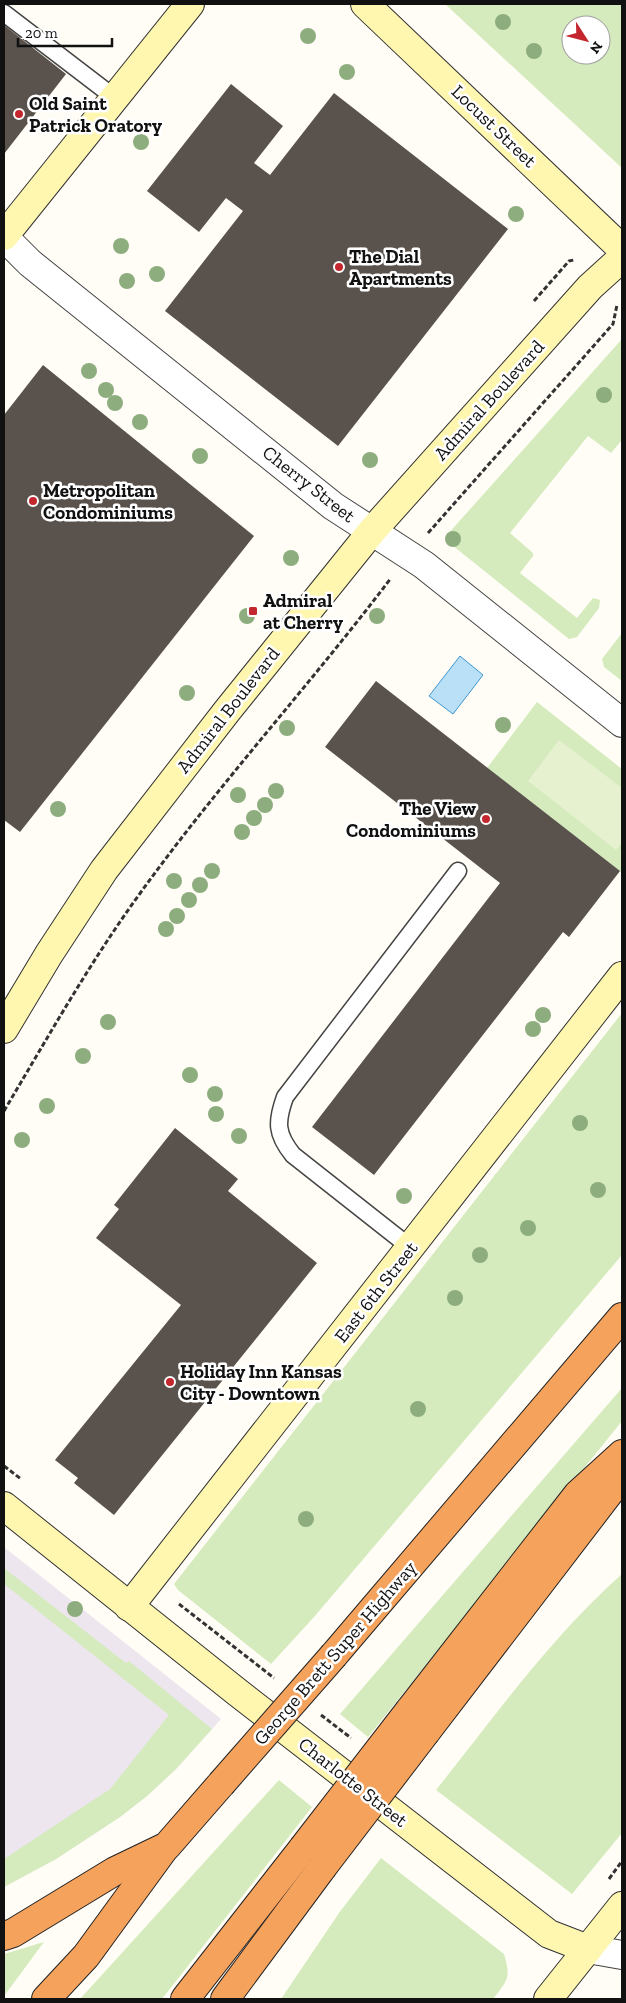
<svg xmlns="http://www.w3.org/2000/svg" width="626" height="2003" font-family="'Zilla Slab',serif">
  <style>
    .industrial { fill: #eee6ef }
    .green { fill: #d5ebbd; fill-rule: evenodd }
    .pitch { fill: #e6f2cf }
    .water { fill: #b9e0f7; stroke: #3f96cf }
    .building { fill: #5a524d }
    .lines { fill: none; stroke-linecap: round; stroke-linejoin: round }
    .lane-casing { stroke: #444; stroke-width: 19 }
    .street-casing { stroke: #444; stroke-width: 30 }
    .secondary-casing { stroke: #333; stroke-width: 30 }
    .highway-casing { stroke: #222; stroke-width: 30 }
    .path { stroke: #333; stroke-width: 3; stroke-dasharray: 5 2.5; stroke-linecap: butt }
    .lane { stroke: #fff; stroke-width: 16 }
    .street { stroke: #fff; stroke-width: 28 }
    .secondary { stroke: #fff6b0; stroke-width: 28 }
    .highway { stroke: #f5a25d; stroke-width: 28 }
    .highway-bridge-casing { stroke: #222; stroke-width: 30; stroke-linecap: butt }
    .highway-bridge { stroke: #f5a25d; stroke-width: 28 }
    .tree { fill: #8dad7f }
    .poi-dot { fill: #c4262e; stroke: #fff; stroke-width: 2 }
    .labels { text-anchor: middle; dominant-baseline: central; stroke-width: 5; stroke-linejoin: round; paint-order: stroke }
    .poi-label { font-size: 19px; font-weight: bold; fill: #111; stroke: #fff; text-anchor: start }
    .street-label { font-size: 19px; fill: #111; stroke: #fff }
  </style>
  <rect width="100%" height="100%" fill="#fffdf5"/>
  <path class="industrial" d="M4,1547L221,1719L176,1769L147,1796L120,1817L56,1859L4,1887Z"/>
  <g class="green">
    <path d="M445,4H622V168ZM571,25H601V55H571Z"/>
    <path d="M622,339V440L611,453L588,436L510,533L533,553V556L520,573L577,618L593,598L600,600L599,608L577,637L569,639L447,541V535Z"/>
    <path d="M622,633V650L621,653L622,654V681L604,667L602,659Z"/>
    <path d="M537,702L622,769V873L487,768Z"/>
    <path d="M622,1013V1255L314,1617L271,1664L178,1590L174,1584Z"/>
    <path d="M622,1388V1421L368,1737L340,1714Z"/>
    <path d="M4,1568L126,1663L129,1661L212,1729L176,1769L147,1796L120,1817L56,1859L4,1887V1859L110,1789L169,1715L4,1584Z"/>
    <path d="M622,1574V1833L572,1894L436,1790C495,1716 551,1637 622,1574Z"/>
    <path d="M279,1780L312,1807L162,1999H80Z"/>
    <path d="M381,1858L504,1954C511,1978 508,1980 493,1999H281L339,1913Z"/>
    <path d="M44,1942L4,1996V1954Z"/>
  </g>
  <path class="pitch" d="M559,740L622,788V842L616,850L528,781Z"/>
  <path class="water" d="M460,656L483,675L453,714L429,696Z"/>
  <g class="building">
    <path d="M4,25L66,74L4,154Z"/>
    <path d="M231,84L283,126L254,163L270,175L334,93L508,229L338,446L165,311L243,211L226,198L199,232L147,191Z"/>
    <path d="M43,365L254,536L20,832L4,820V415Z"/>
    <path d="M376,681L620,871L569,937L563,932L374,1175L312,1127L500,883L325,747Z"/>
    <path d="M175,1128L238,1179L228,1191L317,1263L114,1515L74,1483L78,1478L55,1460L181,1305L96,1238L119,1209L114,1205Z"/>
  </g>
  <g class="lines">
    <g class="lane-casing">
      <g id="lane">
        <path d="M4,13L115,98"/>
        <path d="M411,1248L293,1155C276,1134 276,1122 285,1097L458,871"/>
      </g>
    </g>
    <g class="street-casing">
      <g id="street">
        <path d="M4,237L30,263L333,506L424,565L622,723"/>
        <path d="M588,1949L622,1955"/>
      </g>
    </g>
    <g class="secondary-casing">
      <g id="secondary">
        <path d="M365,4L622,249"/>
        <path d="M4,236L190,4"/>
        <path d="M4,1029L49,954L104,870L227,711L372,531L590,287L622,258"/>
        <path d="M4,1506L237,1692L549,1934L588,1949"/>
        <path d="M129,1607L622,976"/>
        <path d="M548,1999L622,1906"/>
      </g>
    </g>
    <g class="highway-casing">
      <g id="highway">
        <path d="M334,1655L622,1317"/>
        <path d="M409,1711L578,1494L622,1454"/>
        <path d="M426,1732L622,1476"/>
        <path d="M4,1936L13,1933L115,1871L167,1846L221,1784"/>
        <path d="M46,1999L86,1956L164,1849"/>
        <path d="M185,1999L303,1848"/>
        <path d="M225,1999L322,1868"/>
      </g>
    </g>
    <g class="path">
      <path d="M534,301L569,261L574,260"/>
      <path d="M428,533L613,324L617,305"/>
      <path d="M4,1111C48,1037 90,962 141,892C219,784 310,685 391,578"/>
      <path d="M4,1466L21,1479"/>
      <path d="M179,1604L274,1678"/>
      <path d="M321,1715L351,1738"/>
      <path d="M609,1879L622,1861"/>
    </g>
    <use href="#lane" class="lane"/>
    <use href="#street" class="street"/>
    <use href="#secondary" class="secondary"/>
    <use href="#highway" class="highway"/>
    <g class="highway-bridge-casing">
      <g id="highway-bridge">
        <path d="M221,1784L334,1655"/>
        <path d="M303,1848L409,1711"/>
        <path d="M322,1868L426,1732"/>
      </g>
    </g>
    <use href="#highway-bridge" class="highway-bridge"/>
  </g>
  <g class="tree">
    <circle cx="503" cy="22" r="8"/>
    <circle cx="308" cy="36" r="8"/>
    <circle cx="534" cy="51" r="8"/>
    <circle cx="347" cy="72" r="8"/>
    <circle cx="141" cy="142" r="8"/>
    <circle cx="516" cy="214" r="8"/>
    <circle cx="121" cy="246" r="8"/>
    <circle cx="157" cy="274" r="8"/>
    <circle cx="127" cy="281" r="8"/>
    <circle cx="89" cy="371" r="8"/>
    <circle cx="106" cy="390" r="8"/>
    <circle cx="604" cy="395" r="8"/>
    <circle cx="115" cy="403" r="8"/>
    <circle cx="140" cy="422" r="8"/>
    <circle cx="200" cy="456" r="8"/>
    <circle cx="370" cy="460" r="8"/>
    <circle cx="453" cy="539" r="8"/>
    <circle cx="291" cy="558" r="8"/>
    <circle cx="247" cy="616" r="8"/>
    <circle cx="377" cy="616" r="8"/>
    <circle cx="187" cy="693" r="8"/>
    <circle cx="503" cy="725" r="8"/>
    <circle cx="287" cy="728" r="8"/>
    <circle cx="276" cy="791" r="8"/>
    <circle cx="238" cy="795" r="8"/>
    <circle cx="265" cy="805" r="8"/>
    <circle cx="58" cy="809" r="8"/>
    <circle cx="254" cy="818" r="8"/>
    <circle cx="242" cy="832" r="8"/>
    <circle cx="212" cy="871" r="8"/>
    <circle cx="174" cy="881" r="8"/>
    <circle cx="200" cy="885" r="8"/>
    <circle cx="189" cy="900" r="8"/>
    <circle cx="177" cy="916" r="8"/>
    <circle cx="166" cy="929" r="8"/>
    <circle cx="543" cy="1015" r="8"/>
    <circle cx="108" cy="1022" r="8"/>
    <circle cx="533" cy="1029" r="8"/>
    <circle cx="83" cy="1056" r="8"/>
    <circle cx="190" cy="1075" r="8"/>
    <circle cx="215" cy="1094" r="8"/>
    <circle cx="47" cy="1106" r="8"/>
    <circle cx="216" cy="1114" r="8"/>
    <circle cx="580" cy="1123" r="8"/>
    <circle cx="239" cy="1136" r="8"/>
    <circle cx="22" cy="1140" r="8"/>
    <circle cx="598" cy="1190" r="8"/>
    <circle cx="404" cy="1196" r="8"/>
    <circle cx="528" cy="1228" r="8"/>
    <circle cx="480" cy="1255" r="8"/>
    <circle cx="455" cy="1298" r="8"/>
    <circle cx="418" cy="1409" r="8"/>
    <circle cx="306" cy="1519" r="8"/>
    <circle cx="75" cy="1609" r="8"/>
  </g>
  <g class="poi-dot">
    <circle cx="19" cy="114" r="5"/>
    <circle cx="339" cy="267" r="5"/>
    <circle cx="33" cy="501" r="5"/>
    <rect x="248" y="606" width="10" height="10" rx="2.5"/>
    <circle cx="486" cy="819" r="5"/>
    <circle cx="170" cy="1382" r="5"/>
  </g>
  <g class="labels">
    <g class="poi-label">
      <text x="29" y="103">Old Saint<tspan x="29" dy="22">Patrick Oratory</tspan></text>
      <text x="349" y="256">The Dial<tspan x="349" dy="22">Apartments</tspan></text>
      <text x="43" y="490">Metropolitan<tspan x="43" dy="22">Condominiums</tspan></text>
      <text x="263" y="600">Admiral<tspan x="263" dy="22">at Cherry</tspan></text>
      <text x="476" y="808" text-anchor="end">The View<tspan x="476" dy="22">Condominiums</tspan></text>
      <text x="180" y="1371">Holiday Inn Kansas<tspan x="180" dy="22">City - Downtown</tspan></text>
    </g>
    <g class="street-label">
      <text transform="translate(494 126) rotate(44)">Locust Street</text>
      <text transform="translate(489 400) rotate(-48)">Admiral Boulevard</text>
      <text transform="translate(309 484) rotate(38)">Cherry Street</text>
      <text transform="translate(228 710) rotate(-52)">Admiral Boulevard</text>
      <text transform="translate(376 1292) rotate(-52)">East 6th Street</text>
      <text transform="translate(335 1653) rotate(-49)">George Brett Super Highway</text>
      <text transform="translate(353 1782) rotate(38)">Charlotte Street</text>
    </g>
  </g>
  <rect width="626" height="2003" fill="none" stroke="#111111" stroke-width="10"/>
  <g transform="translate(586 40) rotate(126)"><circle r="24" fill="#ffffff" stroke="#a0a0a0"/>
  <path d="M0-4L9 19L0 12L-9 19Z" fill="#c4262e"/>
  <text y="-8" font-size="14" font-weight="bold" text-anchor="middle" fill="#111111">N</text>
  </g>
  <path d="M18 38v8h94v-8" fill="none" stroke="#111111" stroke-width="2.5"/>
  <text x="25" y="38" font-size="15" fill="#111111" stroke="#ffffff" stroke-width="4" paint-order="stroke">20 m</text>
</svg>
